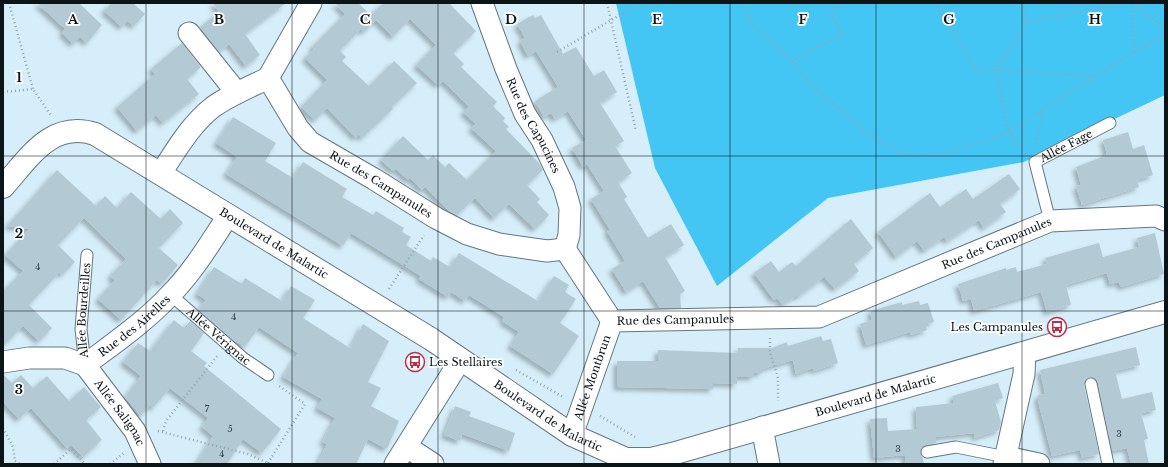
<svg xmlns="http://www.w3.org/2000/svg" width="1168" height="467" font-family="'Libre Baskerville',serif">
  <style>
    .forest { fill: #44c6f5 }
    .building { fill: #b3cad5; filter: url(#shadow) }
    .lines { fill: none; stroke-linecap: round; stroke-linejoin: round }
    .service-casing { stroke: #627781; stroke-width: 13 }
    .minor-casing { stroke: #627781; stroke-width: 23 }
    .tertiary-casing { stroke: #627781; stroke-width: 24 }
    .path { stroke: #93a6af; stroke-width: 2.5; stroke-dasharray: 1 3; stroke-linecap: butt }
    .service { stroke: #fff; stroke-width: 11 }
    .minor { stroke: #fff; stroke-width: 21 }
    .tertiary { stroke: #fff; stroke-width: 22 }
    .grid { fill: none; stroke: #0b1417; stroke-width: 1; stroke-opacity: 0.55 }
    .labels { text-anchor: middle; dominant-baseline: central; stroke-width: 3.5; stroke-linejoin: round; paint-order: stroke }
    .number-label { font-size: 9px; fill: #354246 }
    .street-label { font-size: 11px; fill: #0b1417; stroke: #fff }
    .poi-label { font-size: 11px; fill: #0b1417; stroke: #fff; text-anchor: end }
    .grid-label { font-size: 13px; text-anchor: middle; font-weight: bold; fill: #0b1417; stroke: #fff; stroke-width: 3.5; stroke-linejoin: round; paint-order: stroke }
  </style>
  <defs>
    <filter id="shadow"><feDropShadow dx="-3.5" dy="3.5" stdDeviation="2" flood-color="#0004"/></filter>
  </defs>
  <rect width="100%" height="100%" fill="#d6eef9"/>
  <path class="forest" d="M616,3H1165V95L1024,162L828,198L717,286L655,168Z"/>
  <g class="building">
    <path d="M37,3H79L102,25L87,43L80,37L73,44L62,33L65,29Z"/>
    <path d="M111,3H133L145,14L134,26L127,21L122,27L104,11Z"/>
    <path d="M213,3H286L245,34L260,55L246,66L229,44L219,52L200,27L219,12Z"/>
    <path d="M335,3H358L371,15L383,3H449L476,31L453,53L464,64L461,67L497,102L493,106L505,118L503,121L509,127L506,129L539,163L543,170L527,185L540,199L537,202L549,215L535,229L509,204L494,218L475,198L457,215L449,211L425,187L422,190L410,178L408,180L396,169L393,171L381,160L403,136L428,160L433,155L445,167L449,163L467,180L496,151L471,128L476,124L463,112L469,107L443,81L438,85L416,65L436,45L410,19L393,37L376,20L364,32L361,29L340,51L346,57L342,61L369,86L394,61L417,83L392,107L393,109L362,138L359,134L356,138L327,108L315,120L301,107L327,80L305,58L314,49L312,47L345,14Z"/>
    <path d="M533,15L535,18L541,15L563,54L576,47L594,76L604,70L617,92L600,103L624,141L615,146L632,173L618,182L627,197L624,199L648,238L671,224L684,245L665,257L685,291L680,294L681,308H660L643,281L626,292L612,269L625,261L607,231L610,230L591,199L604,191L587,164L583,167L572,148L586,140L568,111L555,119L551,113L544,117L535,101L558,87L536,51L528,56L520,41L525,38L517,24Z"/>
    <path d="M182,43L200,66V68L187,79L199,94L163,123L156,115L137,131L117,107L155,74L151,69Z"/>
    <path d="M233,117L276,143L265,161L293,178L303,162L347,189L342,197L373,215L376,211L404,228L402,232L411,237L406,245L431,261L433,257L450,267L459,253L538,301L554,276L569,285L565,292L576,299L560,323L579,336L553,374L510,346L519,332L502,321L504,317L469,295L465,301L451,292L448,297L419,279L421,276L351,233L343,246L226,174L237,157L216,143Z"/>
    <path d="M1128,132L1133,149L1144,145L1153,175L1137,180L1139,187L1082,205L1076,186L1081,185L1076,167L1107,155L1103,140Z"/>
    <path d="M57,170L96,206L105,196L117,208L131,192L161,219L170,209L183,223L159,248L178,265L162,284L157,280L121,320L98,299L115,280L110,276L126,259L84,218L58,245L75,262L62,275L60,272L29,305L52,328L39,341L23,326L3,346V291L23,271L5,255L29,229L7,226Z"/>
    <path d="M1009,174L1020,189L1000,204L1006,212L984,228L979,220L947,241L944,237L924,251L917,241L896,257L878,232L930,193L940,207L966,189L973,199Z"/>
    <path d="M851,219L873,248L854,264L859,271L835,289L824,277L798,297L797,295L783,305L777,298L774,300L754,273L771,261L779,272L792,262L796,266Z"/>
    <path d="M1155,233L1164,274L1121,287L1119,282L1110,284L1107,273L1066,285L1071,305L1047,312L1041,292L974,311L971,299L963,301L958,284L1006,268V270L1016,267L1017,272L1047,264L1045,258L1099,243L1103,257L1139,247L1137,238Z"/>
    <path d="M214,267L242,284L245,278L282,301L291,286L315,300L303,318L350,348L363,324L389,341L368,382L381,388L371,406L399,421L387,449L368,439L356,464H317L327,444L322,442L335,418L317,408L322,399L283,377L298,353L259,327L245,347L232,339L198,310L206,300L197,294Z"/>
    <path d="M919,301L920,305L928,303L934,322L925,324L927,330L911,335L910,332L866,345L860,324L872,320L870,311L902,302V305Z"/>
    <path d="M174,320L184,328L190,321L204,333L191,351L207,363L204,366L281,429L262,453L243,439L227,464H196L213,436L202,427L208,418L170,388L153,408L150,405L141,416L125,397L141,376L123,362L138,343L150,351Z"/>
    <path d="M821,336L823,341L831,339L838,363L814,371L813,368L796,374L793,360L762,369V373H754V377H737V384L713,383V389L617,387V361H658V350L738,353V348H772L787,342L788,346Z"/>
    <path d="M1136,347L1140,365L1115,371L1122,399L1152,392L1156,410L1141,413L1148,439L1144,440L1149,464H1131L1127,448L1112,451L1098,383L1093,377L1086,379L1084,385L1099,454L1082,458L1080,450L1052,456L1038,401V395L1045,394L1040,370Z"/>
    <path d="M3,374L12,383L21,375L33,388L47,376L69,401L84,387L101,407L86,420L102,440L83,457L71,445L67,448L31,408L19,419L3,402Z"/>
    <path d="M998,383L1003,398L995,401L1001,422L999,430L974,438L975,433L936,437V443L922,446L921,449L924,464H906L905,455L874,458L870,419L887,418L888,431L917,429L916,407L954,403L952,396Z"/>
    <path d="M455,406L471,412L469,416L515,433L509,451L462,434L460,441L444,435Z"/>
  </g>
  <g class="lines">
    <g class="service-casing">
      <g id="service">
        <path id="s1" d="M1050,221L1035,162L1110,123"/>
        <path id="s2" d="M171,295L243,358L268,375"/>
        <path id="s3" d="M85,365L81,329L87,255"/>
        <path d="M1091,384L1108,464"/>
        <path d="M927,452L956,447L1006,457"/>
      </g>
    </g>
    <g class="minor-casing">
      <g id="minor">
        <path id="s4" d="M482,3L506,69L525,114L542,140L564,187L570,208L569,235L565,249"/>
        <path d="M189,33L237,93"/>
        <path d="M268,78L311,3"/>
        <path id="s5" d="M161,173C176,150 191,124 213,107C230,95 250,87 268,78L298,128L310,142L374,179L436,218L467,234L499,244L547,251L565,249L612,321L819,317L1050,221L1156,216L1165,220"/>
        <path d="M3,362L29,358H65L85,365"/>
        <path id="s6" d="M85,365C114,343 145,322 170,295C193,272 210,243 228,216"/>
        <path id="s7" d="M85,365L135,431L150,464"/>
        <path d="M762,427L769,464"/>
        <path id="s8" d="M572,435L612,321"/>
        <path d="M407,447L433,464"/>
        <path d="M1006,457L1039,464"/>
        <path d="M395,464L461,359"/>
        <path d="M1004,464L1024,374L1025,353"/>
      </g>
    </g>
    <g class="tertiary-casing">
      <g id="tertiary">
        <path id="s9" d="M3,187C29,158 51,120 95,134L431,339L572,435L626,459H651L672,454L1165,312"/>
      </g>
    </g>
    <g class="path">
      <path d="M9,3L33,89"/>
      <path d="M607,3L636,131"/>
      <path d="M745,3L748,20L792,61L813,87L880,142L903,154L939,156L1009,132L1095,76"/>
      <path d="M935,3L977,71L996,70L1095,76L1165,34"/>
      <path d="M1021,3L1027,22"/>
      <path d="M1132,3L1134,53"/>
      <path d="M1134,3L1165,29"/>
      <path d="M557,52L640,3"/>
      <path d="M792,61L842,34L831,15L842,3"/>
      <path d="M3,92L33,89L52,117"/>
      <path d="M1037,144L1043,110"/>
      <path d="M1025,151L1009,132L996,70L1027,22L1122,3"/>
      <path d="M389,289L424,235"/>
      <path d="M770,338V352L778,378V401"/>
      <path d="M516,370L563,397"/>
      <path d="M600,416L635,437"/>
      <path d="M3,428L13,447L15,461"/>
      <path d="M158,431L248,454L270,464"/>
      <path d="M163,431L166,421L218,355"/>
      <path d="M15,461L20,464"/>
      <path d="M268,463L305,404L279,386"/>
      <path d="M54,464L71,449L85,464"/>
      <path d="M110,464L124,453"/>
    </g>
    <use href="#service" class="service"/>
    <use href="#minor" class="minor"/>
    <use href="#tertiary" class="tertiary"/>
  </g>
  <path class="grid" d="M146,3V464M292,3V464M438,3V464M584,3V464M730,3V464M876,3V464M1022,3V464M3,156H1165M3,311H1165"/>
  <defs>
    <g id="bus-ring" transform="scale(1)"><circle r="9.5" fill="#fff" stroke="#bd2c46" stroke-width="1.5"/><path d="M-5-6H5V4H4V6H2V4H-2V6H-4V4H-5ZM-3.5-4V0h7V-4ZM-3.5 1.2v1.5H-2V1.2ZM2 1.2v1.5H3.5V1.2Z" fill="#bd2c46"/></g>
  </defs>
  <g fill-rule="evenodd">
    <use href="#bus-ring" x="1057" y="327"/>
    <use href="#bus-ring" x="415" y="362"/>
  </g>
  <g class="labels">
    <g class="number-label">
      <text x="38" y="266">4</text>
      <text x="234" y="316">4</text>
      <text x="207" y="408">7</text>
      <text x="230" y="428">5</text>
      <text x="1119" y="433">3</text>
      <text x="898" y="448">3</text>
      <text x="222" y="453">4</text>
    </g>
    <g class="street-label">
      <text stroke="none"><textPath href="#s4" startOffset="133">Rue des Capucines</textPath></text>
      <text stroke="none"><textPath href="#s1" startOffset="96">Allée Fage</textPath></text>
      <text stroke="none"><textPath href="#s5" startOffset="306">Rue des Campanules</textPath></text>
      <text stroke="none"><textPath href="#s9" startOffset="324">Boulevard de Malartic</textPath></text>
      <text stroke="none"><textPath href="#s5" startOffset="991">Rue des Campanules</textPath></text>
      <text stroke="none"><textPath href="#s3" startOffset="55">Allée Bourdeilles</textPath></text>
      <text stroke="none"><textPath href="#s5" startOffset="655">Rue des Campanules</textPath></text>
      <text stroke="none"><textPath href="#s6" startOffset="63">Rue des Airelles</textPath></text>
      <text stroke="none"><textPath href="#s2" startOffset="63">Allée Vérignac</textPath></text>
      <text stroke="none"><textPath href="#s8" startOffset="61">Allée Montbrun</textPath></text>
      <text stroke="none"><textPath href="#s9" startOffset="996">Boulevard de Malartic</textPath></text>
      <text stroke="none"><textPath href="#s7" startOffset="59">Allée Salignac</textPath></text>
      <text stroke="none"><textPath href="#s9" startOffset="648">Boulevard de Malartic</textPath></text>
    </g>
    <g class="poi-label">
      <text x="1043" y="327">Les Campanules</text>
      <text x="429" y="362" text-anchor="start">Les Stellaires</text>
    </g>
  </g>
  <g class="grid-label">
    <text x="73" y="24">A</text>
    <text x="219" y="24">B</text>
    <text x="365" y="24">C</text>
    <text x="511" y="24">D</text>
    <text x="657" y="24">E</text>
    <text x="803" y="24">F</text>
    <text x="949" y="24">G</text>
    <text x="1095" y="24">H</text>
    <text x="19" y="82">1</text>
    <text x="19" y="238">2</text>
    <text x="19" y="394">3</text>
  </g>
  <rect width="1168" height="467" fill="none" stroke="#0b1417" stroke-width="8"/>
</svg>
